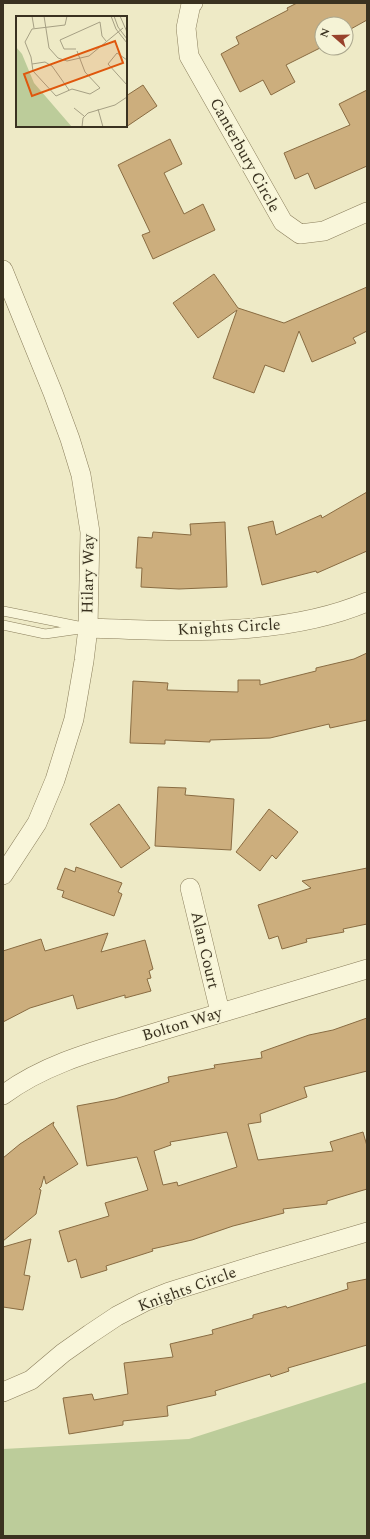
<svg xmlns="http://www.w3.org/2000/svg" width="370" height="1539" font-family="Spectral,serif">
  <style>
    .green { fill: #bccc9a }
    .building { fill: #ccae7d; stroke: #896c42; fill-rule: evenodd }
    .lines { fill: none; stroke-linecap: round; stroke-linejoin: round }
    .lane-casing { stroke: #8a7e5c; stroke-width: 10 }
    .street-casing { stroke: #8a7e5c; stroke-width: 20 }
    .lane { stroke: #f9f6da; stroke-width: 9 }
    .street { stroke: #f9f6da; stroke-width: 19 }
    .labels { text-anchor: middle; dominant-baseline: central; stroke-width: 3; stroke-linejoin: round; paint-order: stroke }
    .street-label { font-size: 16px; fill: #3a3220; stroke: #f5f3d6 }
    .inset-road { fill: none; stroke: #a6a084; stroke-width: 1 }
    .view { fill: #df570d; fill-opacity: 0.15; stroke: #df570d; stroke-width: 2 }
    .inset-edge { fill: none; stroke: #3a3220; stroke-width: 2 }
  </style>
  <rect width="100%" height="100%" fill="#eeeac6"/>
  <path class="green" d="M367,1382V1536H3V1449L189,1439Z"/>
  <g class="building">
    <path d="M297,3H367V20L349,30L350,33L346,35V24H322V47L286,65L295,82L271,95L263,80L240,92L221,54L239,44L236,37L288,10L287,8Z"/>
    <path d="M143,85L157,106L126,127V96Z"/>
    <path d="M367,90V166L315,189L308,173L295,179L284,153L350,125L339,104Z"/>
    <path d="M170,139L182,164L164,173L184,214L203,204L215,230L153,259L142,235L150,232L118,165Z"/>
    <path d="M214,274L238,308L284,323L367,287V331L353,338L356,343L312,362L299,331L284,372L265,365L254,393L213,378L237,310L198,338L173,303Z"/>
    <path d="M367,492V551L317,573L316,571L262,585L248,527L273,521L276,535L321,515L322,518Z"/>
    <path d="M225,522L227,587L179,589L141,587L142,568H136L138,537L152,538L153,532L191,535L190,524Z"/>
    <path d="M367,653V720L330,728L329,724L270,738L210,740V742L165,740V744L130,743L133,681L168,683L167,690L238,692V680H260V685L316,671V668L354,659Z"/>
    <path d="M158,787L186,788L185,795L234,799L231,850L155,846Z"/>
    <path d="M119,804L150,848L121,868L90,824Z"/>
    <path d="M269,809L298,832L276,859L272,855L260,871L236,852Z"/>
    <path d="M76,867L122,883L118,892L122,894L114,916L62,897L64,891L57,889L65,868L75,872Z"/>
    <path d="M367,868V924L343,929L344,932L306,939L307,942L282,949L278,936L269,939L258,905L311,888L302,881Z"/>
    <path d="M108,933L101,952L145,940L153,969L149,971L151,978L147,979L151,991L125,998V995L77,1009L73,995L30,1008L3,1022V951L41,939L45,951Z"/>
    <path d="M367,1018V1071L304,1087L307,1097L260,1114L261,1122L248,1124L258,1160L333,1151L330,1142L363,1132L367,1146V1189L327,1201V1204L283,1209L284,1213L233,1226L192,1240L152,1249L153,1251L106,1266L107,1270L81,1278L76,1259L68,1262L59,1231L109,1216L105,1203L148,1190L137,1157L87,1166L77,1106L115,1099L169,1082L168,1077L215,1068L214,1065L262,1058L261,1052L309,1035L333,1030ZM227,1132L237,1167L178,1186L177,1182L163,1185L154,1151L171,1145L170,1142Z"/>
    <path d="M54,1122L53,1125L78,1164L46,1184L44,1176L41,1187L39,1189L41,1190L36,1214L3,1241V1158L20,1144Z"/>
    <path d="M31,1239L24,1275L30,1276L23,1310L3,1307V1247Z"/>
    <path d="M367,1279V1345L288,1368L289,1371L271,1377L270,1374L215,1391L216,1395L167,1406L168,1416L123,1421V1425L69,1434L63,1398L92,1394L94,1400L128,1394L124,1363L173,1357L170,1344L213,1334L212,1330L253,1318V1315L286,1306L287,1308L348,1289L347,1283Z"/>
  </g>
  <g class="lines">
    <g class="lane-casing">
      <g id="lane">
        <path d="M3,611L88,628"/>
        <path d="M3,625L45,634L80,629"/>
      </g>
    </g>
    <g class="street-casing">
      <g id="street">
        <path d="M193,3L191,4L186,28L189,56L283,222L300,234L324,231L367,212"/>
        <path d="M3,270L53,393L70,439L81,475L90,532L88,628L84,661L74,719L55,780L37,823L3,875"/>
        <path d="M88,628C178,631 282,638 367,602"/>
        <path d="M190,888L220,1012"/>
        <path d="M3,1095C47,1062 102,1049 154,1033C225,1011 296,990 367,969"/>
        <path d="M3,1392L31,1380L63,1353L90,1334L117,1316L144,1302L169,1292L262,1263L367,1232"/>
      </g>
    </g>
    <use href="#lane" class="lane"/>
    <use href="#street" class="street"/>
  </g>
  <g class="labels">
    <g class="street-label">
      <text transform="translate(245 155) rotate(61)">Canterbury Circle</text>
      <text transform="translate(88 574) rotate(-89)">Hilary Way</text>
      <text transform="translate(229 627) rotate(-3)">Knights Circle</text>
      <text transform="translate(205 950) rotate(77)">Alan Court</text>
      <text transform="translate(182 1024) rotate(-17)">Bolton Way</text>
      <text transform="translate(187 1289) rotate(-20)">Knights Circle</text>
    </g>
  </g>
  <g transform="translate(16 16)">
    <rect width="111" height="111" fill="#eeeac6"/>
    <path d="M0,31L6,38L18,67L56,111H0Z" fill="#bccc9a"/>
    <path class="inset-road" d="M16,0L18,12M28,0L33,32L42,42L51,45L73,40L107,12M51,0L49,9L16,13L9,26L15,41L17,55L40,80L56,73L74,78L84,72L69,56L61,35M95,0L100,13L111,27M98,0L102,11L111,23M104,0L111,16M60,33H48L44,24L84,6L86,20L90,25M111,44L101,37L92,48L111,69M16,48L29,46L36,50L53,74M58,92L68,100M82,93L87,111M66,111L67,102L72,97L99,89L111,81"/>
    <path class="view" d="M99,25L107,47L16,80L8,58Z"/>
    <rect width="111" height="111" class="inset-edge"/>
  </g>
  <rect width="370" height="1539" fill="none" stroke="#3a3220" stroke-width="8"/>
  <g transform="translate(334 36) rotate(290)"><circle r="19" fill="#f5f3d6" stroke="#aaa68d"/>
  <path d="M0-3L7 15L0 10L-7 15Z" fill="#98422c"/>
  <text y="-6" font-size="11" font-weight="bold" text-anchor="middle" fill="#3a3220">N</text>
  </g>
</svg>
